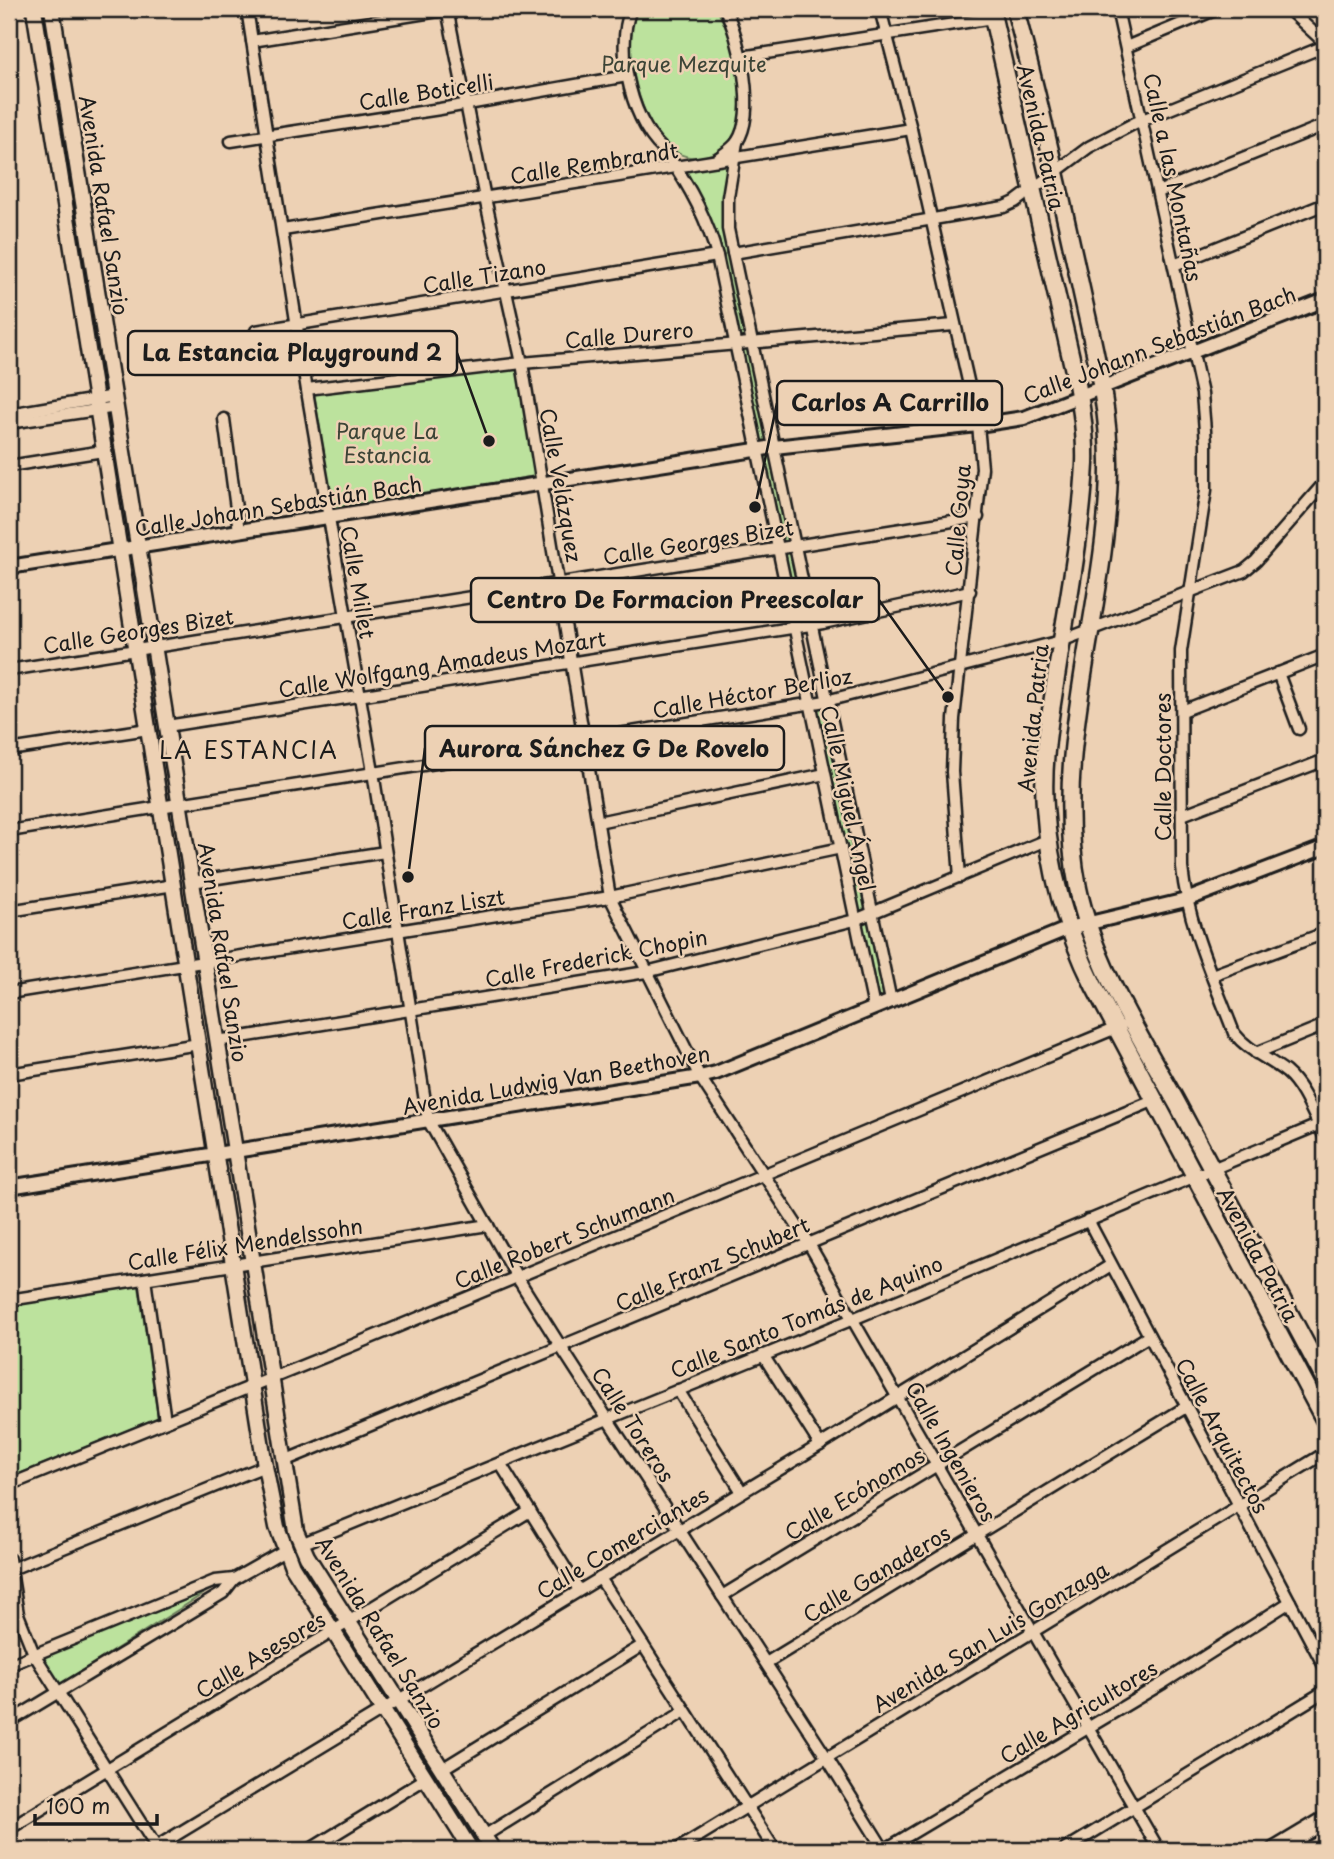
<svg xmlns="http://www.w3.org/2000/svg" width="1334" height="1859" font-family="'Playpen Sans',sans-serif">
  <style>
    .green { fill: #bce29d; stroke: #6c7f5c; stroke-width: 2 }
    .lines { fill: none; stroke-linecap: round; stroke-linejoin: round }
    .minor-casing { stroke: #1c1c1c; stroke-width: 15 }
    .tertiary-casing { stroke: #1c1c1c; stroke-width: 18 }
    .secondary-casing { stroke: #1c1c1c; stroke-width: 19 }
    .primary-casing { stroke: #1c1c1c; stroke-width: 21 }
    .minor { stroke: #edd1b4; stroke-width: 10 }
    .tertiary { stroke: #edd1b4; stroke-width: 12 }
    .secondary { stroke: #edd1b4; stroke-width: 14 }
    .primary { stroke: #edd1b4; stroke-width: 16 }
    .labels { text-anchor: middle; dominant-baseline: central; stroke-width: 5; stroke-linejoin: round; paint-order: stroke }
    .park-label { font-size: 21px; fill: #3c4436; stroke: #edd1b4 }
    .street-label { font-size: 21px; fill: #1c1c1c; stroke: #edd1b4 }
    .neighbourhood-label { font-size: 23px; letter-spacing: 2px; fill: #1c1c1c; stroke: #edd1b4 }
    .leader { fill: none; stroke: #1c1c1c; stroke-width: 2.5 }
    .callout-dot { fill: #1c1c1c; stroke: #edd1b4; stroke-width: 2.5 }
    .callout { fill: #edd1b4; stroke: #1c1c1c; stroke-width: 2.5 }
    .callout-label { font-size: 23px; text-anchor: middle; font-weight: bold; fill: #1c1c1c }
  </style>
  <rect width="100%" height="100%" fill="#edd1b4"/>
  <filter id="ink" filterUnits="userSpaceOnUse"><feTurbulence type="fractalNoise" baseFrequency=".0143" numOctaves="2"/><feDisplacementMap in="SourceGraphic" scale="14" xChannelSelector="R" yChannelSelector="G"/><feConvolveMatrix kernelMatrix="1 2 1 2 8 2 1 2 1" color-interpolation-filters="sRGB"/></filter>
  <g filter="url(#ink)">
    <g class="green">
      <path d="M636,9H717C735,44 748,89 737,129C734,138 724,148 716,152C672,174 646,123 637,88C630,63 626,34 636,9Z"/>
      <path d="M729,163L723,200V220L748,340H739L718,239L704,204L684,172Z"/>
      <path d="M742,349H749L768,441L761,443Z"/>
      <path d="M518,368L536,476L333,509L314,393Z"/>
      <path d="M771,451L790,540L782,542L762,453Z"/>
      <path d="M792,548L807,618L798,620L783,550Z"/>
      <path d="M824,705L866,911L859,913L815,709Z"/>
      <path d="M870,921L887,996L878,1000L861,923Z"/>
      <path d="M139,1286L158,1418L9,1478V1305Z"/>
      <path d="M219,1584L59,1685L40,1656Z"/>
    </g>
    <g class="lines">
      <g class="minor-casing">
        <g id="minor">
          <path d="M247,9L308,397L373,772L428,1120L517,1277L561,1347L827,1758L884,1850"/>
          <path d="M447,9L485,198L522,363L610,897L700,1077L809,1244L1159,1850"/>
          <path d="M631,9C614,50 632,129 670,155"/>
          <path d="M880,9L911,129L978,425L982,468L954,719L952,772L960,877"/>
          <path d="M1117,9L1202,394L1206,443V490L1181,651L1182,868C1188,925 1214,980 1234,1033C1248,1051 1268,1058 1286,1072C1304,1087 1314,1117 1325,1138"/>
          <path d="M1288,9L1325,43"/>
          <path d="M252,41L451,9"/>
          <path d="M1126,47L1217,9"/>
          <path d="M741,57L993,18"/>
          <path d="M231,141L440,109L627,76"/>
          <path d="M737,142L728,197V229L891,1001"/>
          <path d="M666,153C689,185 707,218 717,256L874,1008"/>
          <path d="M716,160C722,155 732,149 737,142C757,112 740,39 725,9"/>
          <path d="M1158,192L1325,125"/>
          <path d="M283,230L911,129"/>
          <path d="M733,253L1004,207L1015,202L1089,147L1135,123L1325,46"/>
          <path d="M1174,265L1325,204"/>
          <path d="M256,331L717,256"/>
          <path d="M307,389L522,363L954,325"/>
          <path d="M9,414L115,396"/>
          <path d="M224,419L239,531"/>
          <path d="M9,423L117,407"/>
          <path d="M9,466L103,451"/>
          <path d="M9,670L978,517"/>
          <path d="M1278,673L1299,729"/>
          <path d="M1182,711L1325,655"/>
          <path d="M167,726L823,623L970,591"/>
          <path d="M9,750L148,729"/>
          <path d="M1182,815L1325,760"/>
          <path d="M598,822L825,774"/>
          <path d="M9,831L826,701L1061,641L1244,571L1256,561L1325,482"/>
          <path d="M192,882L385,852"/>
          <path d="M9,911L174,885"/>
          <path d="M1212,975L1325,933"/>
          <path d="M9,993L610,897L841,848"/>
          <path d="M217,1041L646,972L855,920L1049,839"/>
          <path d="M1256,1053L1325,1025"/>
          <path d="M9,1074L199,1044"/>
          <path d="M1088,1220L1325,1668"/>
          <path d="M145,1279L165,1421"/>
          <path d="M9,1300L488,1225"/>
          <path d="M763,1355L820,1445"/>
          <path d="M678,1390L742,1492"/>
          <path d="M284,1461L1153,1101"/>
          <path d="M500,1463L579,1590"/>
          <path d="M9,1485L351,1346L1121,1026"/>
          <path d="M301,1544L853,1319L1325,1122"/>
          <path d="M9,1559L18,1614L34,1654L158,1850"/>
          <path d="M9,1570L265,1466"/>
          <path d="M600,1578L775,1850"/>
          <path d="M722,1596L1149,1336"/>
          <path d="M766,1663L1186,1407"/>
          <path d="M9,1665L215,1581L234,1579L285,1550"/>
          <path d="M9,1722L223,1593L234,1579"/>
          <path d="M442,1769L643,1645"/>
          <path d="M9,1829L530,1511"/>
          <path d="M484,1836L685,1711"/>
          <path d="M151,1850L820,1445L1111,1265"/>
          <path d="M309,1850L425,1779"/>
          <path d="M676,1850L1325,1453"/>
          <path d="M884,1850L1163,1683L1290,1602"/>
          <path d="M1064,1850L1325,1691"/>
        </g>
      </g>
      <g class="tertiary-casing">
        <g id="tertiary">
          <path d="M9,567L774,447L978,425L1024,418L1325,300"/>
          <path d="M9,1187L700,1077L716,1073L1069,928L1186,900L1325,847"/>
        </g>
      </g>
      <g class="secondary-casing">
        <g id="secondary">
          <path d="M34,9L265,1466L277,1527L292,1566L471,1850"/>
          <path d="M52,9L296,1531L307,1556L493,1850"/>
        </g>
      </g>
      <g class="primary-casing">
        <g id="primary">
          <path d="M991,9L1077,384C1082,410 1086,437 1085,464C1081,540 1065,615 1054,691C1048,728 1042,769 1045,807C1049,870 1066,930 1094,986L1325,1421"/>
          <path d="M1015,9C1039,100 1060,192 1080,284C1093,345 1110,407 1109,470C1107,610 1050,748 1078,888C1094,965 1140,1036 1178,1105C1227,1196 1276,1288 1325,1380"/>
          <path d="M1275,1850L1325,1820"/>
          <path d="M1311,1850L1325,1842"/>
        </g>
      </g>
      <use href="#minor" class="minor"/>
      <use href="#tertiary" class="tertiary"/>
      <use href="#secondary" class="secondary"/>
      <use href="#primary" class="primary"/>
    </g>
  </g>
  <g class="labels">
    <g class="park-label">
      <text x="684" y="63">Parque Mezquite</text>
      <text x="387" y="430">Parque La<tspan x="387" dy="24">Estancia</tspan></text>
    </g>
    <g class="street-label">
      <text transform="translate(426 91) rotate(-9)">Calle Boticelli</text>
      <text transform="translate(1042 137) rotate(77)">Avenida Patria</text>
      <text transform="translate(594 162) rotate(-9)">Calle Rembrandt</text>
      <text transform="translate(1174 177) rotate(78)">Calle a las Montañas</text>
      <text transform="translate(105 205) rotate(81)">Avenida Rafael Sanzio</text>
      <text transform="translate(484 275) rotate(-9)">Calle Tizano</text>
      <text transform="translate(629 334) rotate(-5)">Calle Durero</text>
      <text transform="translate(1159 344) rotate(-21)">Calle Johann Sebastián Bach</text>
      <text transform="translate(562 485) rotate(80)">Calle Velázquez</text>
      <text transform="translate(278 505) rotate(-9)">Calle Johann Sebastián Bach</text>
      <text transform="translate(957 520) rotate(-85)">Calle Goya</text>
      <text transform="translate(698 541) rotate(-9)">Calle Georges Bizet</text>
      <text transform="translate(359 582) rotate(80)">Calle Millet</text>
      <text transform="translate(138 630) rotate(-9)">Calle Georges Bizet</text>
      <text transform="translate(442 663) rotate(-9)">Calle Wolfgang Amadeus Mozart</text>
      <text transform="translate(752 692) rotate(-10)">Calle Héctor Berlioz</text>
      <text transform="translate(1032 718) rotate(-84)">Avenida Patria</text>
      <text transform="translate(1162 767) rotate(-90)">Calle Doctores</text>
      <text transform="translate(849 798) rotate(78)">Calle Miguel Ángel</text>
      <text transform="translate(423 908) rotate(-9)">Calle Franz Liszt</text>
      <text transform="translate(224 952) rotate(81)">Avenida Rafael Sanzio</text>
      <text transform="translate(596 957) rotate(-11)">Calle Frederick Chopin</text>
      <text transform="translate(556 1079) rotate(-10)">Avenida Ludwig Van Beethoven</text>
      <text transform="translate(564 1237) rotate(-22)">Calle Robert Schumann</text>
      <text transform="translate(245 1243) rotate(-9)">Calle Félix Mendelssohn</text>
      <text transform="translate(1259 1254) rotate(62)">Avenida Patria</text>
      <text transform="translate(712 1263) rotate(-23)">Calle Franz Schubert</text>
      <text transform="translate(806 1316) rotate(-22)">Calle Santo Tomás de Aquino</text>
      <text transform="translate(634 1424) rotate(57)">Calle Toreros</text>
      <text transform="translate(1223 1435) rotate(62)">Calle Arquitectos</text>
      <text transform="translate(952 1451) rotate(60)">Calle Ingenieros</text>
      <text transform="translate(854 1493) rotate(-31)">Calle Ecónomos</text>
      <text transform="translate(622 1542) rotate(-31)">Calle Comerciantes</text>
      <text transform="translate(876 1573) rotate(-31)">Calle Ganaderos</text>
      <text transform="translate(381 1632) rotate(58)">Avenida Rafael Sanzio</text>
      <text transform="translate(990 1636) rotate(-31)">Avenida San Luis Gonzaga</text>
      <text transform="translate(260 1654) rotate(-31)">Calle Asesores</text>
      <text transform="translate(1078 1711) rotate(-31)">Calle Agricultores</text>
    </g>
    <g class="neighbourhood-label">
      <text x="249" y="749">LA ESTANCIA</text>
    </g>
  </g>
  <path class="leader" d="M489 441L457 353M755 507L777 403M948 697L879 600M408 877L425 748"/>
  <g class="callout-dot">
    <circle cx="489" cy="441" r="7"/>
    <circle cx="755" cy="507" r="7"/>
    <circle cx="948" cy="697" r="7"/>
    <circle cx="408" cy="877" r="7"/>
  </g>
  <g class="callout">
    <rect x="128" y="331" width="329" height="44" rx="7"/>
    <rect x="777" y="381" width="225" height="44" rx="7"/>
    <rect x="471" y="578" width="408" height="44" rx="7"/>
    <rect x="425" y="726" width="359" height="44" rx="7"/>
  </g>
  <g class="callout-label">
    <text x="292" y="361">La Estancia Playground 2</text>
    <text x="890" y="411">Carlos A Carrillo</text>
    <text x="675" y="608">Centro De Formacion Preescolar</text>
    <text x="604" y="757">Aurora Sánchez G De Rovelo</text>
  </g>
  <rect width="1334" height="1859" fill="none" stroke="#edd1b4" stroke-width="35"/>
  <rect x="18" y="18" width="1299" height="1824" fill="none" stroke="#1c1c1c" stroke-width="2.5" filter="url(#ink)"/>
  <path d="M35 1814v10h122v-10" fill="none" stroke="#1c1c1c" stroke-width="3.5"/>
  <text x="46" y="1814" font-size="21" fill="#1c1c1c" stroke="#edd1b4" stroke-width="5" paint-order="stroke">100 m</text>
</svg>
